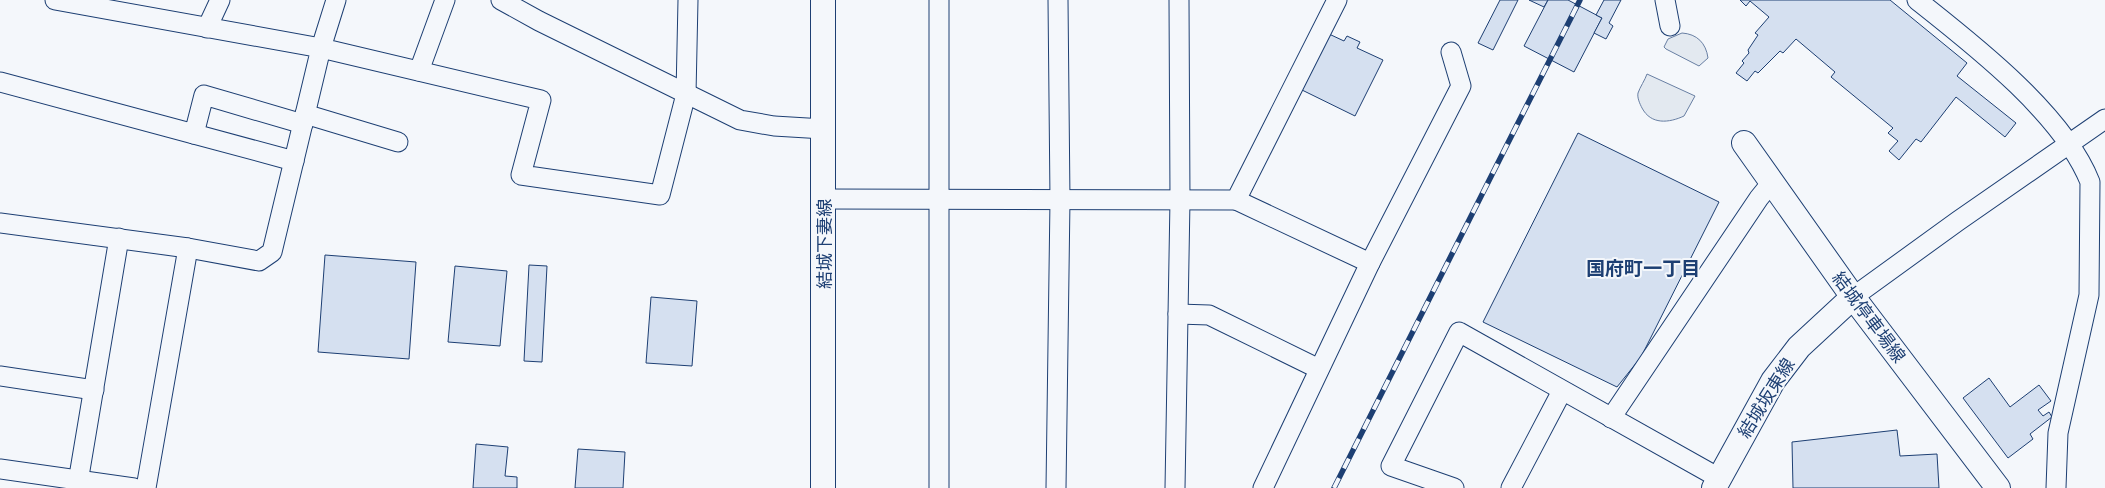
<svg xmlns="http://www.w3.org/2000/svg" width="2105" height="488" font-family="'IBM Plex Sans','Noto Sans JP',sans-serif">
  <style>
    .green { fill: #e3e9f0; stroke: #687fa3 }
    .building { fill: #d5e0f0; stroke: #1d3f73 }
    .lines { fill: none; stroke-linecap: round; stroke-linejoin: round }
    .minor-casing { stroke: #1d3f73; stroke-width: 21 }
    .major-casing { stroke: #1d3f73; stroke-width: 26 }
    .minor { stroke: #f4f7fb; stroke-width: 19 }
    .major { stroke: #f4f7fb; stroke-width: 24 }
    .rail-casing { stroke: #1d3f73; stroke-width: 5.5 }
    .rail { stroke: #f4f7fb; stroke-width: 4; stroke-dasharray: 11; stroke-linecap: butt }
    .labels { text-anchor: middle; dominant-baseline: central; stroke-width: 4; stroke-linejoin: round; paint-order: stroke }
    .street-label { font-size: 18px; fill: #1d3f73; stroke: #f4f7fb }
    .neighbourhood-label { font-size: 19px; font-weight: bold; fill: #1d3f73; stroke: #f4f7fb }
  </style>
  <rect width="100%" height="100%" fill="#f4f7fb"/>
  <g class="green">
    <path d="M1682,33C1697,34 1706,43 1708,58L1699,66L1666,49L1664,47L1668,39Z"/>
    <path d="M1647,74L1695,96L1684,116C1669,123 1651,125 1642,108C1640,104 1637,98 1638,93C1640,87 1645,80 1647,74Z"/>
  </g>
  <g class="building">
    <path d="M1500,0H1518L1493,50L1478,43Z"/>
    <path d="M1529,0H1548L1544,7Z"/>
    <path d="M1548,0H1568L1602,18L1574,72L1524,46Z"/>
    <path d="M1604,0H1621L1609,23L1613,26L1606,39L1594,33L1602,18L1596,15Z"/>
    <path d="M1740,0H1890L1967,63L1957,76L2016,123L2005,137L1956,97L1921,142L1916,139L1899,160L1889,151L1898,141L1888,133L1893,128L1831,77L1835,72L1796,39L1783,53L1780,51L1758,73L1755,71L1747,81L1736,73L1744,63L1742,61L1749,53L1748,50L1758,35L1755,33L1769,17L1750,1L1746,6Z"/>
    <path d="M1329,34L1344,41L1347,36L1360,42L1357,48L1383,60L1355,116L1302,90Z"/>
    <path d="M1578,133L1719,202L1641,357L1617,387L1483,322Z"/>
    <path d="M325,255L416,262L409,359L318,352Z"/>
    <path d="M529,265L547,266L542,362L524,361Z"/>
    <path d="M455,266L507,271L500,346L448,342Z"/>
    <path d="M651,297L697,301L692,366L646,363Z"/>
    <path d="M1989,378L2010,407L2039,385L2051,401L2038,410L2043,416L2049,412L2052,417L2030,434L2033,439L2008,458L1963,398Z"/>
    <path d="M1897,430L1900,456L1937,454L1939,488H1793L1792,442Z"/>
    <path d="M476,444L508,447L505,476L517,477V488H473Z"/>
    <path d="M578,449L625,452L623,488H575Z"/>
  </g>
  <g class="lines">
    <g class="minor-casing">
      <g id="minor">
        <path d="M336,0L321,48L541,100L521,175L660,195L686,94L688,0"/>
        <path d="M501,0L539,21L740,120L774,126L824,129"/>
        <path d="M1665,0L1670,26"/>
        <path d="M1917,0C1974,45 2063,114 2090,182L2089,295L2058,433L2056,488"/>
        <path d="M207,28L220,0"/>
        <path d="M419,71L445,0"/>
        <path d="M0,82L194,134L204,95L303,124"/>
        <path d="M305,114L398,142"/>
        <path d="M194,134L294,161"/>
        <path d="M824,199L1236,200L1337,0"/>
        <path d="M1236,200L1370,263"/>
        <path d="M0,223L188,248L259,261L272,252L321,48L55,0"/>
        <path d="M1853,297L1958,221L2105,119"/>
        <path d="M1178,314L1209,315L1319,369"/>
        <path d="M0,376L94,390"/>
        <path d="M1611,418L1759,198L1772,182"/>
        <path d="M0,469L134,488"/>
        <path d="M77,488L119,238"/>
        <path d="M146,488L188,248"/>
        <path d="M939,488V0"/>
        <path d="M1056,488L1060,200L1058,0"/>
        <path d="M1175,488L1180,200L1179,0"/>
        <path d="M1263,488L1370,263L1461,86L1451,52"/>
        <path d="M1454,488L1391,466L1459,332L1719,478"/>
        <path d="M1511,488L1562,391"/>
      </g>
    </g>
    <g class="major-casing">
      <g id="major">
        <path d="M1744,143L1853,297L1998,488"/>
        <path d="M823,488V0"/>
        <path d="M1714,488L1773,381L1799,347L1853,297"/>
      </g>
    </g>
    <use href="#minor" class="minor"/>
    <use href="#major" class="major"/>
    <g class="rail-casing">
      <path id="rail" d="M1334,488L1580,0"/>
    </g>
    <use href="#rail" class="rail"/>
  </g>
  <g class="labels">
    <g class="street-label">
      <text transform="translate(824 244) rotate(-90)">結城下妻線</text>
      <text transform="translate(1869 317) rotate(53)">結城停車場線</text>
      <text transform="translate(1766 398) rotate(-58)">結城坂東線</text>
    </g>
    <g class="neighbourhood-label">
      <text x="1643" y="268">国府町一丁目</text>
    </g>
  </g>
</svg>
